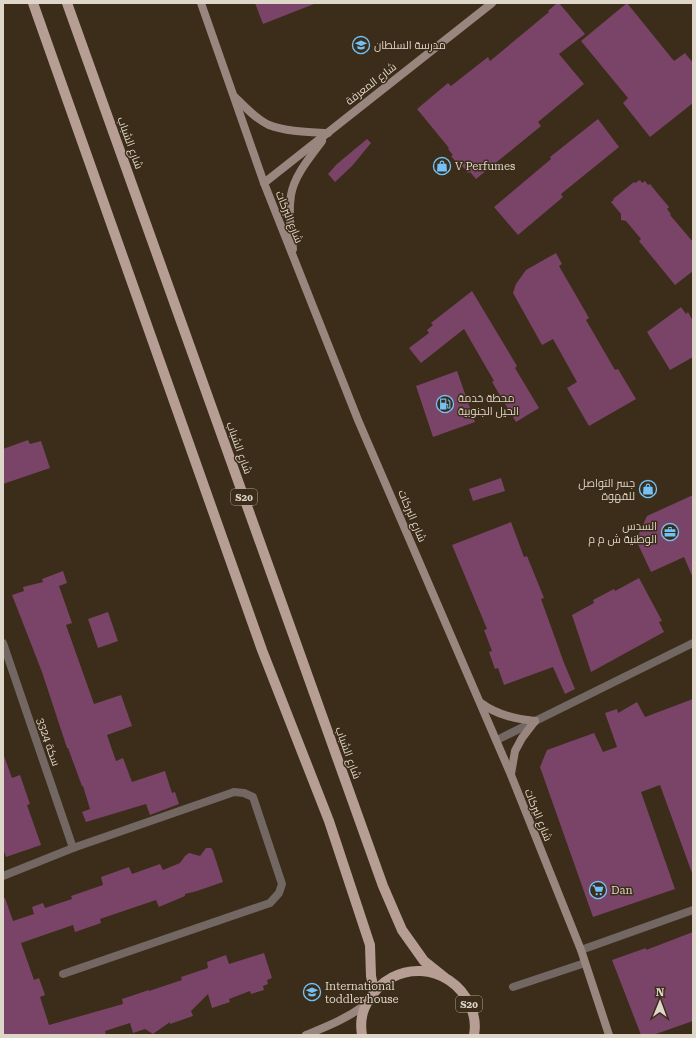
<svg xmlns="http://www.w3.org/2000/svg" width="696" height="1038" font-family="'Roboto Serif',Cairo,serif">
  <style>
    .building { fill: #794467 }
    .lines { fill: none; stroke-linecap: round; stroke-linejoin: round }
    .street { stroke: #736763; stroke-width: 8 }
    .secondary { stroke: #99867f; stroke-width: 8 }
    .primary { stroke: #b69e94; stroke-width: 10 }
    .labels { text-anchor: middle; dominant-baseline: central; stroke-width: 3; stroke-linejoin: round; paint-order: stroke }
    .shield { fill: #3b2d19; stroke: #aea395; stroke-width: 1 }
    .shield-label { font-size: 10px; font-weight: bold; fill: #dfd6ca }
    .poi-label { font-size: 11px; fill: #dfd6ca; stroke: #3b2d19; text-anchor: start }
    .street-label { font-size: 11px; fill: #dfd6ca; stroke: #3b2d19 }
  </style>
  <rect width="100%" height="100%" fill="#3b2d19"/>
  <g class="building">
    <path d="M255,3H314V4L263,24Z"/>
    <path d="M557,3H559L585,34L559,54L584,84L538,122L541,126L476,179L470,172L468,173L462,166L461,168L451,156L453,155L448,149L449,148L417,109L448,83L451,86L488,57L490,61L549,12L548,11Z"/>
    <path d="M627,3L674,61L685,53L693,63V103L650,137L623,103L628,98L581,41Z"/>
    <path d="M598,119L619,147L561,194L563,197L518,235L494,207L551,159L550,157Z"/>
    <path d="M367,139L371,143L352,166L335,182L328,174L337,164Z"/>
    <path d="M640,180L642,183L645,181L648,185L650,184L658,194L669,207L667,209L671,214L670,215L693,242V271L675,285L639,241L641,239L626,221L621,220V214L611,202L614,200L613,199L634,182L635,183Z"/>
    <path d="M556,253L562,264L559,266L589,318L586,320L615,370L618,369L636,399L589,426L567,388L577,382L553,339L542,345L513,293L516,284L526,270Z"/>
    <path d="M472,291L517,366L515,368L539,408L516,422L492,382L494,381L464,329L421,363L409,348L429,333L427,330L433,325L431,323Z"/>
    <path d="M681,307L686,314L688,312L693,321V357L670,370L647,332Z"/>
    <path d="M457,371L475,422L433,437L416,386Z"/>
    <path d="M28,440L30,444L41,441L50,468L3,484V449Z"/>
    <path d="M501,478L505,491L473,501L469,489Z"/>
    <path d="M693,495V578L684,557L651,572L636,540L647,516Z"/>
    <path d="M511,522L524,557L527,556L544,598L541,599L564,663L575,689L565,694L553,667L504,685L498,668L495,669L489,652L492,651L484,630L487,629L452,545Z"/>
    <path d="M63,571L67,583L59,586L72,623L66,625L94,704L121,695L132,726L107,735L116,761L123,758L132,782L165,771L172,793L175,792L179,804L150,815L146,804L86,822L82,812L90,809L83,786H82L68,748H67L42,672L12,595L24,591L23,587L43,582L42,579Z"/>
    <path d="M639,578L662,621L659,622L664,632L591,672L572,615L594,603L593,600L614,589L615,591Z"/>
    <path d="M108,612L118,641L98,648L88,619Z"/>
    <path d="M693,699V872L692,873L660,785L641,792L675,889L593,917L540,767L547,750L594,733L603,752L617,747L605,713L617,709L618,713L637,702L645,717Z"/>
    <path d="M3,756H4L12,778L20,775L30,804L27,805L41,845L6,857L3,849Z"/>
    <path d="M206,848H211L213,851L223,882L197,891L185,894V896L159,907L156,900L100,919L101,923L75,932L73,925L21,943L34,980L39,978L45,995L40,997L49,1025L123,1004L122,999L149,990V991L182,980L181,977L208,968L207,962L226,955L229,964L264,953L272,978L267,980L268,984L263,986L264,990L251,994L250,991L229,999L230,1002L212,1008L208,994L191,1011L193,1016L170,1024V1022L153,1034L145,1029L133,1033L130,1023L105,1031L106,1035H3V898H5L13,921L34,914L32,907L43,903L45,908L72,899L71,896L103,885L101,877L129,867L132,874L160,864L163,870L180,863L185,856L189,853L200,856Z"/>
    <path d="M693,932V1021L653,1035H641L612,960L646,948V950Z"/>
  </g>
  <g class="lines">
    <g class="street">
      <path d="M3,643L73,848"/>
      <path d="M497,740L693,643"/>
      <path d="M3,876L73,848L234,792L244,793L253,797L282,884L279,893L270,903L63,974"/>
      <path d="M581,950L693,910"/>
      <path d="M513,987L585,963"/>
    </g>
    <g class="secondary">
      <path d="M201,3L264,183L358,420L511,775L581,950L609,1035"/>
      <path d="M235,97C245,107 256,119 269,125C287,132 309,132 328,133"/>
      <path d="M264,183L492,3"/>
      <path d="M293,249C291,231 288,213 291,195C294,176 310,157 322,141"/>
      <path d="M481,703C497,715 515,719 535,721"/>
      <path d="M511,774L515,751L522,738L535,721"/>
      <path d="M306,1035C328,1026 346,1019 365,1005"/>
    </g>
    <g class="primary">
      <path d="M33,3L262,650L329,821L370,945L371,976L374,991"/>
      <path d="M67,3L383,886L402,930L424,961L444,977"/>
      <path d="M362,1035C360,1023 362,1010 369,1000C393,959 450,962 470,1005C474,1014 476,1025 474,1035"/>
    </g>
  </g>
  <defs>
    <g id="school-ring" transform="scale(0.9)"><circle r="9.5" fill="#3b2d19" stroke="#73c1f6" stroke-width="1.5"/><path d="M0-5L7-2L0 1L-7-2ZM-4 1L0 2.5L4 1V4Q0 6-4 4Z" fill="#73c1f6"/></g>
    <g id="shop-ring" transform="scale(0.9)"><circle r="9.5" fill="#3b2d19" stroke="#73c1f6" stroke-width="1.5"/><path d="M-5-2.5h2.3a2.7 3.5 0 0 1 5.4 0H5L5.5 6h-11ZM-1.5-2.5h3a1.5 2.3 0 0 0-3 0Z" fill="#73c1f6"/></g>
    <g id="fuel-ring" transform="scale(0.9)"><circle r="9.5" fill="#3b2d19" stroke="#73c1f6" stroke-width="1.5"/><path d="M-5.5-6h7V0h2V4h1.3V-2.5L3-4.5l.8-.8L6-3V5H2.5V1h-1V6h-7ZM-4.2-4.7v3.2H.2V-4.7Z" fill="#73c1f6"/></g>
    <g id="office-ring" transform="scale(0.9)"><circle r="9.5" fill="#3b2d19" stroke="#73c1f6" stroke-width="1.5"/><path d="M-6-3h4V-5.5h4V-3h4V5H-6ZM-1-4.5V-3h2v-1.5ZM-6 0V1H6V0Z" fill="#73c1f6"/></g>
    <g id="supermarket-ring" transform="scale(0.9)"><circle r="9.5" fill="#3b2d19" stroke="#73c1f6" stroke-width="1.5"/><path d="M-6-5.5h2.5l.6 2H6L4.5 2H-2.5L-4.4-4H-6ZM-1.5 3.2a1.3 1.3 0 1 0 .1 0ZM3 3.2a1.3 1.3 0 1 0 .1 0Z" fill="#73c1f6"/></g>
  </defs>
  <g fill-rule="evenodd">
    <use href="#school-ring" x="361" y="45"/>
    <use href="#shop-ring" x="442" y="166"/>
    <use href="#fuel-ring" x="445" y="404"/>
    <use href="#shop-ring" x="648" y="489"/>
    <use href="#office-ring" x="670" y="532"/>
    <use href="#supermarket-ring" x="598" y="890"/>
    <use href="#school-ring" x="312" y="992"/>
  </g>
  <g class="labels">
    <g class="shield">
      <rect x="231" y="489" width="26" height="16" rx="3"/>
      <rect x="456" y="996" width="26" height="16" rx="3"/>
    </g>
    <g class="shield-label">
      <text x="244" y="497">S20</text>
      <text x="469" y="1004">S20</text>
    </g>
    <g class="poi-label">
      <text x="374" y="45">مدرسة السلطان</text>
      <text x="455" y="166">V Perfumes</text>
      <text x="458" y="398">محطة خدمة<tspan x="458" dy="13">الحيل الجنوبية</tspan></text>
      <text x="635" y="483" text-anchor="end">جسر التواصل<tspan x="635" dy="13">للقهوة</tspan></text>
      <text x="657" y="526" text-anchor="end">السدس<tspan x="657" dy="13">الوطنیة ش م م</tspan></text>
      <text x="611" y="890">Dan</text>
      <text x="325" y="986">International<tspan x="325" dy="13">toddler house</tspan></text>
    </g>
    <g class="street-label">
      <text transform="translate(371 84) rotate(-38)">شارع المعرفة</text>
      <text transform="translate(130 143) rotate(70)">شارع الشباب</text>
      <text transform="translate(289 217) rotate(68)">شارع البركات</text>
      <text transform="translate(239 448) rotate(70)">شارع الشباب</text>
      <text transform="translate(412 516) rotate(67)">شارع البركات</text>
      <text transform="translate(48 742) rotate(71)">سكة 3324</text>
      <text transform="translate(348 753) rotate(70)">شارع الشباب</text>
      <text transform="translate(538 815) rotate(68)">شارع البركات</text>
    </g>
  </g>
  <rect width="696" height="1038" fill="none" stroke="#dfd6ca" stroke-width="8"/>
  <g transform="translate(660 1002) rotate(1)" stroke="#3b2d19" stroke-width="3" paint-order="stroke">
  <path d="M0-3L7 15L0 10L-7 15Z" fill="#dfd6ca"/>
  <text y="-6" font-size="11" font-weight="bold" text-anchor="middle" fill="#dfd6ca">N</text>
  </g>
</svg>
